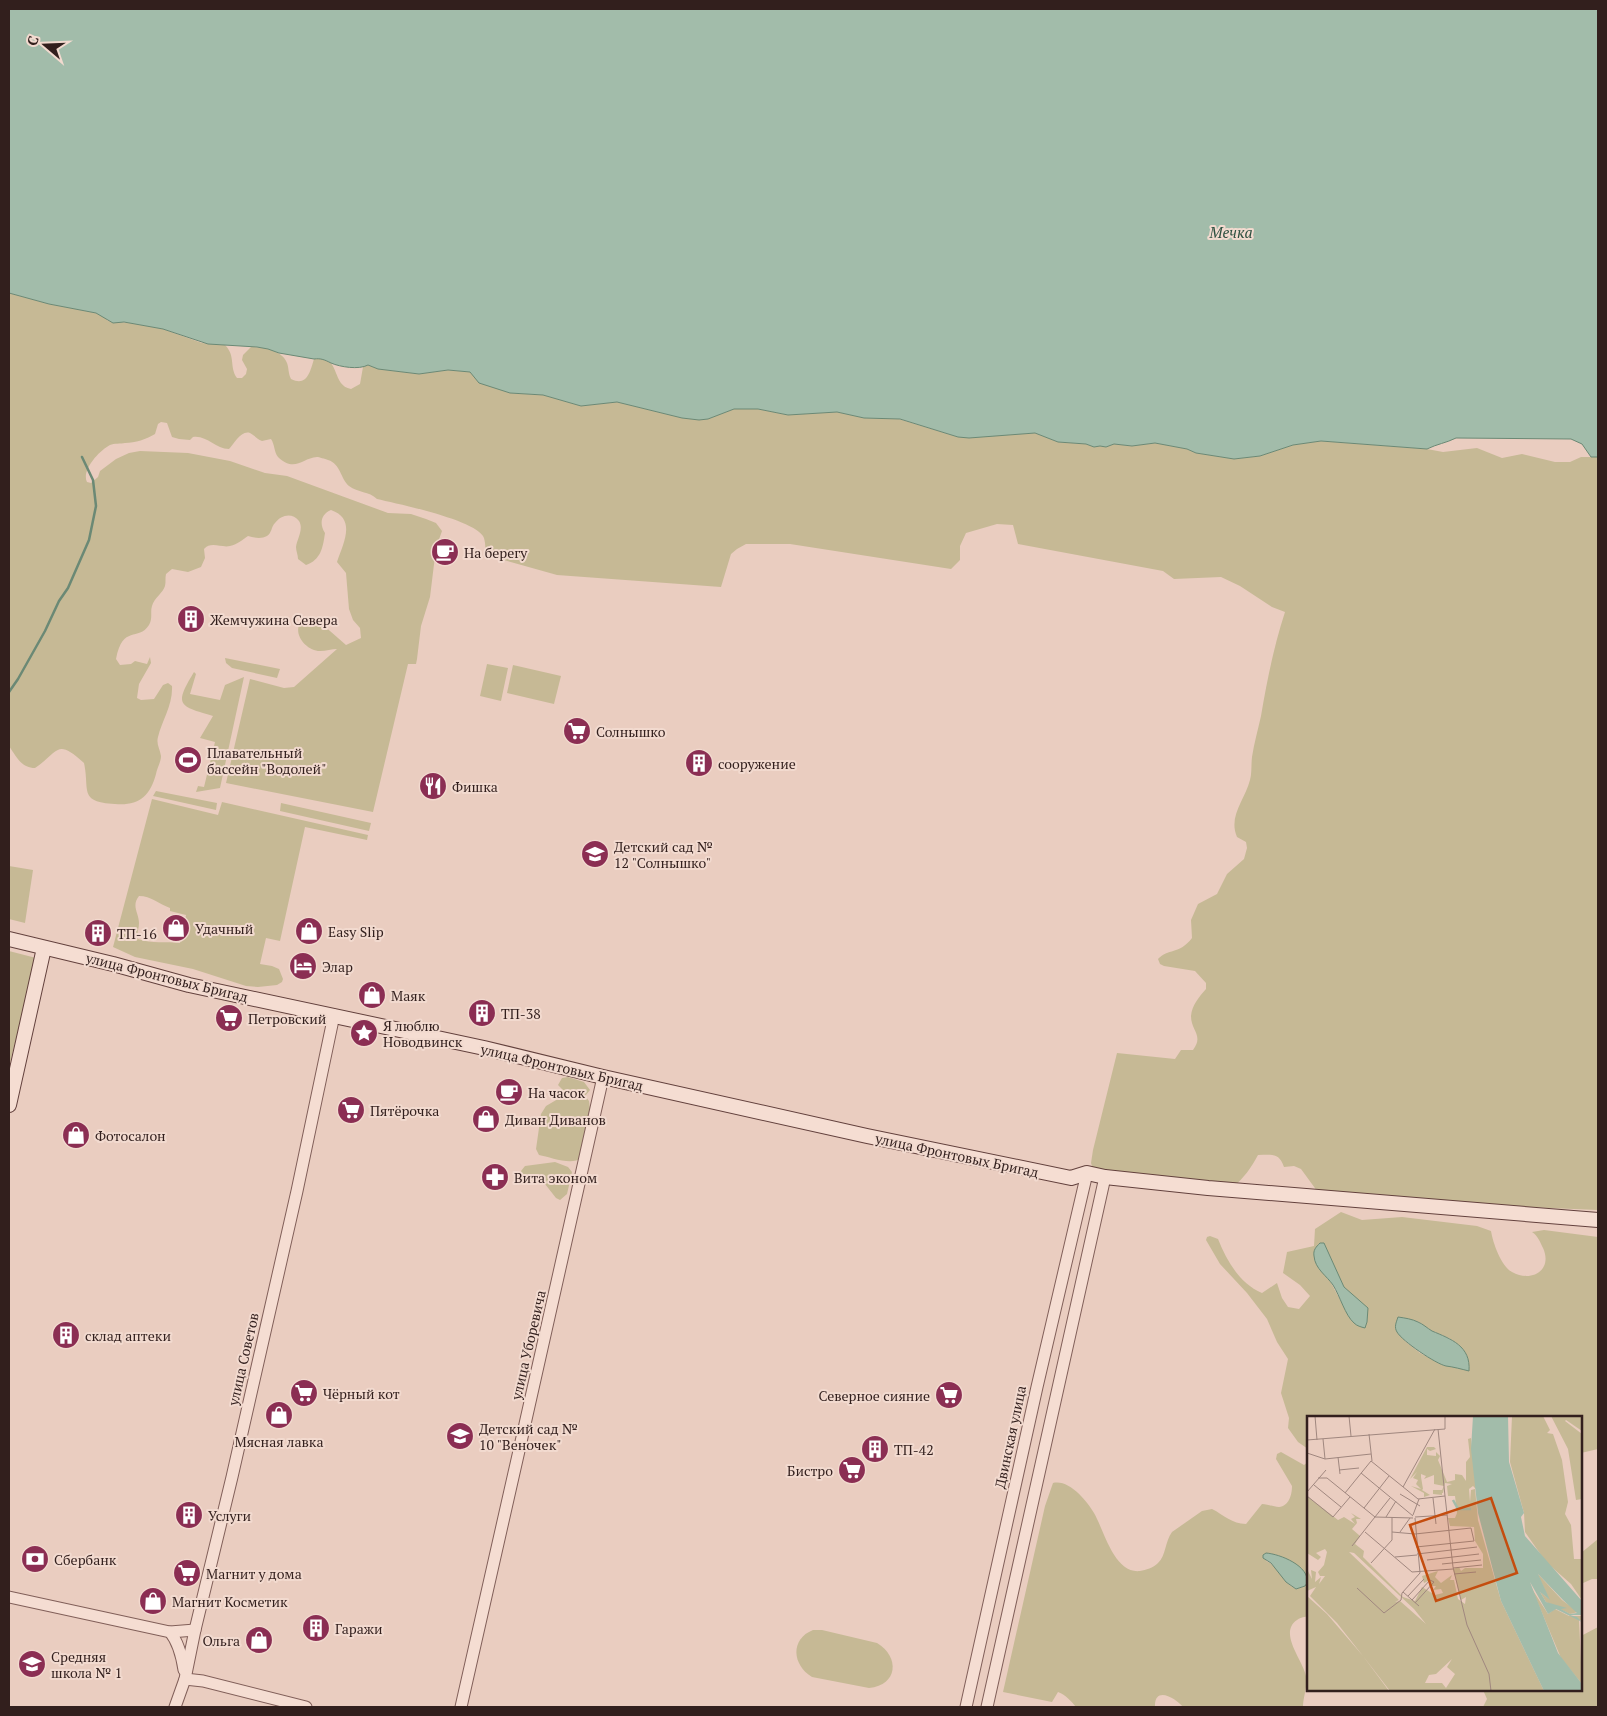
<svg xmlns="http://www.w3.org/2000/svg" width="1607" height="1716" font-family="'PT Serif',serif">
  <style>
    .green { fill: #c6b995; fill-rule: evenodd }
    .water { fill: #a2bcaa; stroke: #6b8975 }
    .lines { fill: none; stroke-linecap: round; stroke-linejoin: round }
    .stream { stroke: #6b8975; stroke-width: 2.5 }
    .tertiary-casing { stroke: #815f59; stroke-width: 13 }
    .secondary-casing { stroke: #63413d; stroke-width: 16 }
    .tertiary { stroke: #f5ddd2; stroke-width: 11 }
    .secondary { stroke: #f5ddd2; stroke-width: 14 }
    .labels { text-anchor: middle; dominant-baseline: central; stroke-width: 4; stroke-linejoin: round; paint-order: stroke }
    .poi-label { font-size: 14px; fill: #321f1d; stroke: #f2dacf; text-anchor: start }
    .street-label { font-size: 14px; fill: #321f1d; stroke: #f2dacf }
    .water-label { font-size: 15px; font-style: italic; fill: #2d5040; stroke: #f2dacf }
    .inset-river { fill: none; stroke: #a2bcaa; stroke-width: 2.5 }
    .inset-road { fill: none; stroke: #a0877f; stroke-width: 1 }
    .view { fill: #c44d0f; fill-opacity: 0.15; stroke: #c44d0f; stroke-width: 2.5 }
    .inset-edge { fill: none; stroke: #321f1d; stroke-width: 2.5 }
  </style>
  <rect width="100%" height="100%" fill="#eacdc0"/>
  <g class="green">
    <path d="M9,293L49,304L96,313L105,317L108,321L130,323L163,329L202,343L225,345C236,356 229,367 237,378H242L246,374L247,369L242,360L243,355L251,347C263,347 282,350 287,363C289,368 288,373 291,379C307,387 310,372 314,359C342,354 330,385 351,389L360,384L363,367L368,365L378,369L419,374L448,370L470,372L510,393L543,395L581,406L617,402L682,418L699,420L708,419L734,409H758L788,415L837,412L864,418L899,419L958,437L1035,433L1058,442L1086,444L1094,447L1100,446L1106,447L1114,444L1132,446L1155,443L1187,449L1196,453L1234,459L1260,456L1293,445L1321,441L1427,449L1443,452L1477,448L1502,458L1522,454L1555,462H1570L1581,457H1598V1210L1332,1199L1320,1195L1301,1169L1294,1166L1284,1167C1279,1152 1271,1155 1258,1155C1251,1168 1244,1178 1232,1188L1093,1169L1091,1163L1093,1150L1117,1053L1175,1059L1181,1050H1193C1204,1035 1191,1031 1191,1016C1192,1005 1199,997 1206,989V983L1195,971L1164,966L1160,964L1158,959C1168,948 1179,955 1192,938L1191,920L1198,904L1217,894L1227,874L1244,859L1247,848L1246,842L1237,837C1228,816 1245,800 1250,780C1252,773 1251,765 1252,757C1254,743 1258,730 1261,716C1267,680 1274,646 1285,612L1272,607L1240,586L1221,577L1174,579L1163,571L1018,544L1013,525L997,524L966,533L960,546V560L951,569L790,544H746L737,549L731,554L721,587L557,575L486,555C485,550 486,541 483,536C472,519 398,504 377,499C369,491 358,493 349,486C340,478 341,464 328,460C325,459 319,457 317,457C302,458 295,473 278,457C274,452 275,445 271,439L262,441C257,439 254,435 250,433C241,430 234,444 229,449C215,449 207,435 193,437L190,440L179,439L172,437L167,423L161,422L158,424L155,434C147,439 135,443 125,443C121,444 114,443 110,445C100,450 81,470 87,482L91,483L98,477L100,471L116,459L129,453L140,451L188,453L230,461L265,473L287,476L388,513L411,514L426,519L436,523L442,531L436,548L430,597L421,626L417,659L416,664H408L373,812L226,783L250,679L284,688L294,687L337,649C332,649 326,651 320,651C307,651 293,635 300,623H318L322,624L346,645L361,638L360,628L353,620L349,609L346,573L337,562C343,544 357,519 331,510C321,514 319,524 325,533C323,547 321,560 306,565L298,559C298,555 296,551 296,547C297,539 304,529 299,521C292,512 281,515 275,523C271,527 272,533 267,536C262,539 254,538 248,536C242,540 238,544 230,546C221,548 211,541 204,549L205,558L201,567L188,572L172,569L166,574C165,578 166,582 165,586C163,593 154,598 152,606C150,612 153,618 149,625C138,642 123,624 116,659L120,665L131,664L135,661L147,664L150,657L151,663L139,684L137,698L141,700L154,699L163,685L168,683L172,686C173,705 162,720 158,737C156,744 160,749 161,756C161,762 157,768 156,774C150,797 138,806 115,804C78,802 90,790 84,763C56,738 60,751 35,768C21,768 16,756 9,746Z"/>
    <path d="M225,658L280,669L277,678L232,668L226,663Z"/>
    <path d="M487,664L508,668L501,701L480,696Z"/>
    <path d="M513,665L561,676L554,704L507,693Z"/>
    <path d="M194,672L196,674L190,694L220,700L225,685L244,677L220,788L196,792L198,786L204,787L215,742L200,738L213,716C178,706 174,705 194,672Z"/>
    <path d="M156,791L217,803L216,810L153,796Z"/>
    <path d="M152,799L218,815L222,802L368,835L367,840L305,827L280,941L266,938L260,964L272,966L279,969L283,979L282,982L277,985L258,987L246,986L193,969L135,957L113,947ZM139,896C151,896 159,904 170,908V911L186,915L180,943C166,941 152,944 138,939C136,933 139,930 139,923C139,913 131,906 139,896Z"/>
    <path d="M281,803L371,823L369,831L280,811Z"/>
    <path d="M9,866L33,870L25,923L9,919Z"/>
    <path d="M9,951L36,958L9,1067Z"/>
    <path d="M568,1077L584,1082L590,1090L585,1096L589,1101L590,1109L586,1122L581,1158C572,1166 550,1157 539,1155L536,1149L541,1114L546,1106L563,1096L564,1091L558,1085L562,1078Z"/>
    <path d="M555,1162L568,1167L572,1172L567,1194L560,1200L556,1198L545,1184L539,1183L531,1184L521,1179V1171L525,1166Z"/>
    <path d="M1341,1212L1362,1220L1402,1217L1477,1226L1491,1231C1493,1243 1501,1266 1512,1272C1532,1283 1553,1270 1543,1248C1540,1242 1538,1236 1532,1232L1544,1230L1598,1237V1449L1581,1453V1417H1308V1449L1298,1442L1288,1428L1289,1418L1281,1393L1288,1359L1277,1342L1267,1319L1247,1293L1220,1264L1206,1240L1207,1237L1210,1236L1218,1239C1227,1261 1239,1283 1262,1293L1277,1283L1282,1298L1288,1307L1299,1309L1310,1296L1300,1285L1283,1273L1287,1252L1314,1246L1315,1229ZM1334,1268L1344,1287L1367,1308V1322L1350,1318L1330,1281ZM1398,1317L1419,1322L1430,1330L1449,1338L1460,1346L1463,1369L1451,1365L1445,1366L1420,1353L1405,1341Z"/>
    <path d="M1281,1452L1304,1465L1308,1462V1616C1305,1617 1301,1617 1297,1620C1278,1633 1303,1660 1306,1676C1308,1686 1303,1697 1303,1707H1183C1176,1698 1154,1685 1155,1707H1076C1071,1701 1066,1695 1058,1692L1052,1702L1003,1692L1045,1506L1053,1483C1069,1479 1087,1501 1094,1513C1104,1530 1114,1574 1140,1571C1146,1570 1153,1568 1158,1563C1166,1556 1165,1541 1172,1532L1202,1511L1212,1509C1224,1515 1232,1524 1246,1524L1262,1504C1268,1504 1273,1507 1279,1507C1289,1506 1292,1495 1292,1486L1276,1459L1277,1454ZM1269,1553L1282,1557L1299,1567L1305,1586L1296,1589C1282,1583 1279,1566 1266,1561Z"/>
    <path d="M1598,1539V1579H1592L1581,1584V1553Z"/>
    <path d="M1598,1627V1707H1483L1487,1699L1483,1690H1581V1636Z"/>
    <path d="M813,1630H822L877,1643C900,1657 898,1685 869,1688L812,1677C792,1665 790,1639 813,1630Z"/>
  </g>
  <g class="water">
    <path d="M9,9H1598V457H1591L1582,444L1571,439L1456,438C1446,443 1437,444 1427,449L1321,441L1293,445L1260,456L1234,459L1196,453L1187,449L1155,443L1132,446L1114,444L1106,447L1100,446L1094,447L1086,444L1058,442L1035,433L969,438L958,437L900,419L864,418L837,412L788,415L758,409H734L708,419L699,420L682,418L617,402L581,406L543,395L510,393L479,383L470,372L448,370L419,374L378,369L368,365C359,370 340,367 331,363C325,360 321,358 314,359L279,353L268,349L257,347L208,344L163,329L124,322L113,323L96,313L49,304L9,293Z"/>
    <path d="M1320,1243H1324L1344,1287L1368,1308L1367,1322L1365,1328C1361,1327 1357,1326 1354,1323C1345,1315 1340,1296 1333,1285C1327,1276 1315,1269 1314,1256C1313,1250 1316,1247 1320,1243Z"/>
    <path d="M1398,1317C1405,1318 1412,1319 1418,1322C1423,1324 1427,1328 1432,1331C1451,1339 1471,1346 1469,1371C1461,1369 1454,1367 1446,1366C1436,1364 1402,1341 1397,1332C1394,1327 1396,1323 1398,1317Z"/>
    <path d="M1266,1553C1280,1554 1310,1566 1307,1583L1305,1586L1296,1589L1286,1582L1271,1563L1263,1558V1555Z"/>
  </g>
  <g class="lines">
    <path class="stream" d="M9,692L18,679L45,631L59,601L68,588L89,540L96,506L93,480L82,457"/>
    <g class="tertiary-casing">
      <g id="tertiary">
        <path d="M9,1597L170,1632C179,1643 182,1657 184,1670"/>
        <path d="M170,1632L195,1630"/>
        <path d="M185,1679L203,1681L306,1707"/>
        <path d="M175,1707L185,1679L195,1630L232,1477L297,1191L334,1015"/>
        <path d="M461,1707C508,1497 557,1287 603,1077"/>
        <path d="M966,1707L1037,1387L1087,1173"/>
        <path d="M987,1707L1105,1177"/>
      </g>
    </g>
    <g class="secondary-casing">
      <g id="secondary">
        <path d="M9,939L113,964L189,985L484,1048L603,1077L867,1136L1071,1178L1087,1173L1105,1177L1208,1188L1598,1220"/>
        <path d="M9,1105L44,948"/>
      </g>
    </g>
    <use href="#tertiary" class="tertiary"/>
    <use href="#secondary" class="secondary"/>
  </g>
  <defs>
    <g id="cafe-disc" transform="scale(1.4375)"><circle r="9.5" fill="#8b2e53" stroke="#f2dacf"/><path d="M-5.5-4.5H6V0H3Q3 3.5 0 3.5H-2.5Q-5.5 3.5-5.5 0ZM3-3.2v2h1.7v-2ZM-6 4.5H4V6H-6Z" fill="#fff"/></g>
    <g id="building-disc" transform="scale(1.4375)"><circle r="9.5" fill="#8b2e53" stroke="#f2dacf"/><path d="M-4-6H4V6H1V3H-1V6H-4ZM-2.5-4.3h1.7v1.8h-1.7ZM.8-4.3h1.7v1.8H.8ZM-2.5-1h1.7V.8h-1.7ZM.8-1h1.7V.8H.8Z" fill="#fff"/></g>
    <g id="supermarket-disc" transform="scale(1.4375)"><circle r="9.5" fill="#8b2e53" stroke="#f2dacf"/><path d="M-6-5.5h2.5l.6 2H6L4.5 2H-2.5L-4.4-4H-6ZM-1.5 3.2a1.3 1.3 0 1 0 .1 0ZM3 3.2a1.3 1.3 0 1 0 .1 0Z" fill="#fff"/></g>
    <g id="stadium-disc" transform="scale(1.4375)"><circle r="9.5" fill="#8b2e53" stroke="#f2dacf"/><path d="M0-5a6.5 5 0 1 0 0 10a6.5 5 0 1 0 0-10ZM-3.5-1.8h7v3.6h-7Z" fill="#fff"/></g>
    <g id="restaurant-disc" transform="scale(1.4375)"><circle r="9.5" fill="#8b2e53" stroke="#f2dacf"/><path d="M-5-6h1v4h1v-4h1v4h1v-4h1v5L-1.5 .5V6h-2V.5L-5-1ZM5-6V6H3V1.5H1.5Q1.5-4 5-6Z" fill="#fff"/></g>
    <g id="school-disc" transform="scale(1.4375)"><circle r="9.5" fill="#8b2e53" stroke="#f2dacf"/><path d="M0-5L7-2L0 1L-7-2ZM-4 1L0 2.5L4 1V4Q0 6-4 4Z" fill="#fff"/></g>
    <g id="shop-disc" transform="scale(1.4375)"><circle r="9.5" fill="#8b2e53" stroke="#f2dacf"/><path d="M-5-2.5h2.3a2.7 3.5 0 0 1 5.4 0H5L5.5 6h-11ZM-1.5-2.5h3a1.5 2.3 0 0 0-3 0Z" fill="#fff"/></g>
    <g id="hotel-disc" transform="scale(1.4375)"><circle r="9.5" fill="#8b2e53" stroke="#f2dacf"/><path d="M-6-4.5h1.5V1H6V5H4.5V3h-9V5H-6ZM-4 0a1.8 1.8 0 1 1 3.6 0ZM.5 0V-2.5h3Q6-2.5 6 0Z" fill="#fff"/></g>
    <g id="sight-disc" transform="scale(1.4375)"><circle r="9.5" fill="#8b2e53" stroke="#f2dacf"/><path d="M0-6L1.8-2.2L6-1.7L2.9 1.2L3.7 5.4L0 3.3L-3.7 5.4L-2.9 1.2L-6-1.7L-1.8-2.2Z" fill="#fff"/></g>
    <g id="pharmacy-disc" transform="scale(1.4375)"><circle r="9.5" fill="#8b2e53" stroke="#f2dacf"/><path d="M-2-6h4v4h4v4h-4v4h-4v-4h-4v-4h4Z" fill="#fff"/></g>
    <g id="bank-disc" transform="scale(1.4375)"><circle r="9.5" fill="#8b2e53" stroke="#f2dacf"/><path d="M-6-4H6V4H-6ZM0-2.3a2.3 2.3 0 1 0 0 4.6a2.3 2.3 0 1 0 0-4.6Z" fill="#fff"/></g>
  </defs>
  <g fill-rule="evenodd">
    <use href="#cafe-disc" x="445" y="552"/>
    <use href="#building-disc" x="191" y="619"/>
    <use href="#supermarket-disc" x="577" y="731"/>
    <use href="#stadium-disc" x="188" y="760"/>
    <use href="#building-disc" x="699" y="763"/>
    <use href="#restaurant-disc" x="433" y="786"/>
    <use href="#school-disc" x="595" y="854"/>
    <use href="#shop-disc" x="176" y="928"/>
    <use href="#shop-disc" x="309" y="931"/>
    <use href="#building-disc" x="98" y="933"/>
    <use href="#hotel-disc" x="303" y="966"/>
    <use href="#shop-disc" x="372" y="995"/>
    <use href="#building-disc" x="482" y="1013"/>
    <use href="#supermarket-disc" x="229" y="1018"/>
    <use href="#sight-disc" x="364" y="1033"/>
    <use href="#cafe-disc" x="509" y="1092"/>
    <use href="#supermarket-disc" x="351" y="1110"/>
    <use href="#shop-disc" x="486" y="1119"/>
    <use href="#shop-disc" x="76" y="1135"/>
    <use href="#pharmacy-disc" x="495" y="1177"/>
    <use href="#building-disc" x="66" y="1335"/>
    <use href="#supermarket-disc" x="304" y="1393"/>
    <use href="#supermarket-disc" x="949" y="1395"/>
    <use href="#shop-disc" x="279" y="1415"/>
    <use href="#school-disc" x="460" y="1436"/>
    <use href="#building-disc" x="875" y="1449"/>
    <use href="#supermarket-disc" x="852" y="1470"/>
    <use href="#building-disc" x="189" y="1515"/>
    <use href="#bank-disc" x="35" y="1559"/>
    <use href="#supermarket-disc" x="187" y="1573"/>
    <use href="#shop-disc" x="153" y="1601"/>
    <use href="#building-disc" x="316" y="1628"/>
    <use href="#shop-disc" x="259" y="1640"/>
    <use href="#school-disc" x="32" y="1664"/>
  </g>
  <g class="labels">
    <g class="poi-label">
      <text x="464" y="552">На берегу</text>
      <text x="210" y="619">Жемчужина Севера</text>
      <text x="596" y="731">Солнышко</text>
      <text x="207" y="752">Плавательный<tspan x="207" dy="16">бассейн "Водолей"</tspan></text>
      <text x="718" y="763">сооружение</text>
      <text x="452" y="786">Фишка</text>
      <text x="614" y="846">Детский сад №<tspan x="614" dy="16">12 "Солнышко"</tspan></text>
      <text x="195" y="928">Удачный</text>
      <text x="328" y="931">Easy Slip</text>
      <text x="117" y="933">ТП-16</text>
      <text x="322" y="966">Элар</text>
      <text x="391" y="995">Маяк</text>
      <text x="501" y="1013">ТП-38</text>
      <text x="248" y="1018">Петровский</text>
      <text x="383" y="1025">Я люблю<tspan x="383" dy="16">Новодвинск</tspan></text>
      <text x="528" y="1092">На часок</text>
      <text x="370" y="1110">Пятёрочка</text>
      <text x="505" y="1119">Диван Диванов</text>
      <text x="95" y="1135">Фотосалон</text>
      <text x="514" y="1177">Вита эконом</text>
      <text x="85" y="1335">склад аптеки</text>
      <text x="323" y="1393">Чёрный кот</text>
      <text x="930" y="1395" text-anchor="end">Северное сияние</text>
      <text x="479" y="1428">Детский сад №<tspan x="479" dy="16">10 "Веночек"</tspan></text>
      <text x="279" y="1441" text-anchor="middle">Мясная лавка</text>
      <text x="894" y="1449">ТП-42</text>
      <text x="833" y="1470" text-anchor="end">Бистро</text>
      <text x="208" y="1515">Услуги</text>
      <text x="54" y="1559">Сбербанк</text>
      <text x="206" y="1573">Магнит у дома</text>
      <text x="172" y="1601">Магнит Косметик</text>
      <text x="335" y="1628">Гаражи</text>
      <text x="240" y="1640" text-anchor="end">Ольга</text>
      <text x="51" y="1656">Средняя<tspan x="51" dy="16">школа № 1</tspan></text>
    </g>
    <g class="street-label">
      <text transform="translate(167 977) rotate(14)">улица Фронтовых Бригад</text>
      <text transform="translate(562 1067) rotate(13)">улица Фронтовых Бригад</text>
      <text transform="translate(957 1155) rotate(12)">улица Фронтовых Бригад</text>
      <text transform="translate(528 1345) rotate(-77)">улица Уборевича</text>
      <text transform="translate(243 1359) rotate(-77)">улица Советов</text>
      <text transform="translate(1010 1437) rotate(-78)">Двинская улица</text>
    </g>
    <g class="water-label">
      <text x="1231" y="232">Мечка</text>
    </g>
  </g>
  <g transform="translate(1307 1416)">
    <rect width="275" height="275" fill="#eacdc0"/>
    <path d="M205,0H236L243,14L240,17L246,18L255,44L261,86L258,98L264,109L267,143H275V184L264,168L239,146L218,116L217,97L203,46ZM244,0H275V15L259,4L258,5L275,18V83L269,84L261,33ZM164,22L169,73L166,70L162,73L163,86L164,74L168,73L171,104L194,185L237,275H83L56,240L82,275H0V180L20,198L56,240L30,207L3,180L9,171L0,175V153L5,163L4,154L9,156L8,166L14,161L12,168L18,160H13L11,156L17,149L20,136L18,133L9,137L14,141L11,144L0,137V80L31,104L37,101L48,108L44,103L48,101L44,97L54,103H49L50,107L45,113L53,120L48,128L57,135L56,141L96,181L108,185L115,171L128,179L136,177L134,173L126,174L129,170H122L123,164L117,167L115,160L131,155L128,161L134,167L145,159L143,164H147L151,183L158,188L159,181L154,184L146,153L152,151L154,155L158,152H176V138L168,125L167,111L143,110L141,102H148L150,97L148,80H141L140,70L145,68L138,67L136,77H135V79L126,78V74H135L137,70L127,68V59L117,63L119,60L114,58V61L116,73L115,74L123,79L117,81V77L104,70L114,73L109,68L111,64L106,62L110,56L103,63L120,31H127L129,33L123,35L120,33V39L129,40V36L133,40L131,44L140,66L148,64V58L155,59L159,65V46L163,41L161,23ZM42,136L47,137L107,193L119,208L93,185L88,186L92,184ZM145,243L140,251L148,258L139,272L135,267H118L122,259L129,258ZM230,157L255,184L271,196L263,198L239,186L233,176L242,183ZM225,173L241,198L248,193L262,200H275V204H272L275,268L254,242Z" fill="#c6b995" fill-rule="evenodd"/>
    <path d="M166,0H201L202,46L217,97L214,101L218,120L275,185V199H263L270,201L275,206L249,193L241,198L223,166L251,237L275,268V275H237L194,185L171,97L164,33ZM231,158L256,184L270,197L263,198L254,193L260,192L239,186L233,176L243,184Z" fill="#a2bcaa" fill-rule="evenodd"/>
    <path class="inset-river" d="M146,84L151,93H164"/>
    <path class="inset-road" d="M8,0L10,24M42,0L44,20M131,13L138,80M62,18L65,45M16,23L18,43M0,24L138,13V0M0,37L18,43L64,38M31,41L33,58M32,54L52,52M54,57L106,100M11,62H20L68,101L106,102M7,69L34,91M96,71L128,13M0,76L19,54M38,77L64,45L111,83L138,80L146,151L160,209L182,258L184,275M93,78L113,90M0,80L26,101L43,81M126,82L129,108M57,92L82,60M106,99L112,83M79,101L89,85M108,101L140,99M58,116L105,156L146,153M85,116L108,118L164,112L167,125L109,131M93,116L103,102M45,130L83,82M110,138L170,131M88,141L110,139M120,144L172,138M64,147L85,124V101M135,148L174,144M146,152L175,149M147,158L169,156M50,172L77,197L94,184L95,177M96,176L112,190M95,177L113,157L108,102M101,180L117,163M105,184L123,164L127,166L108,187"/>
    <path class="view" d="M184,82L210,157L129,185L103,109Z"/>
    <rect width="275" height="275" class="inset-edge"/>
  </g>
  <rect width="1607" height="1716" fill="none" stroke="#321f1d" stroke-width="20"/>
  <g transform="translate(45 45) rotate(289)" stroke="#f2dacf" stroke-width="4" paint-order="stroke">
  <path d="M0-4L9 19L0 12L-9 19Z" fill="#321f1d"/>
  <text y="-8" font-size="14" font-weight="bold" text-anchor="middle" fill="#321f1d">С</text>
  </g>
</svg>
